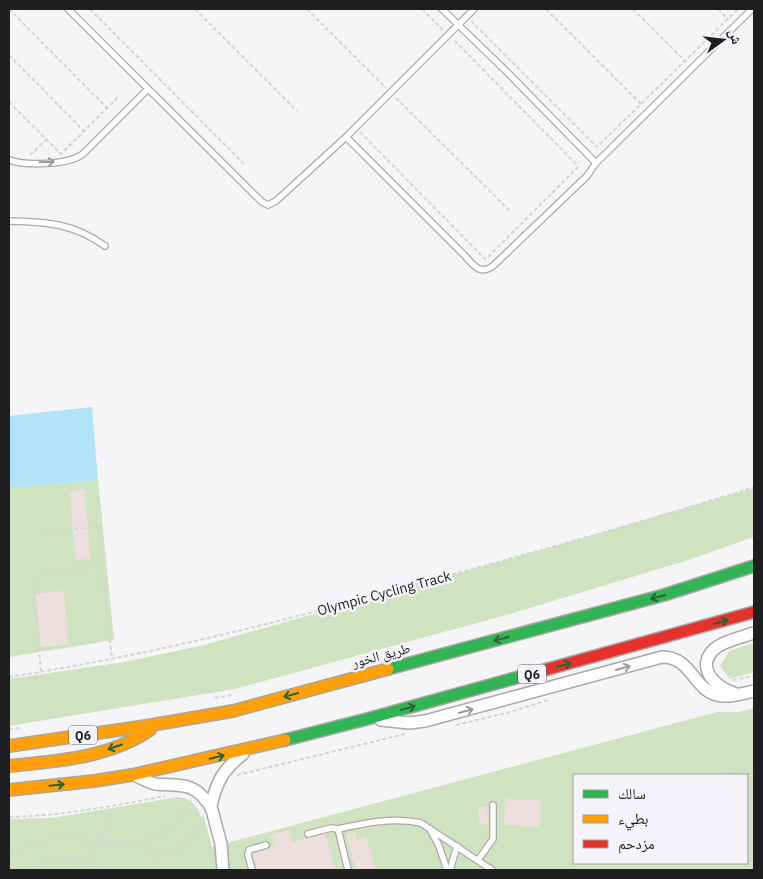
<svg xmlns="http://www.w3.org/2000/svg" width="763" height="879" font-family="'IBM Plex Sans','Noto Naskh Arabic',sans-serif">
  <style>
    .green { fill: #d0e3c0; fill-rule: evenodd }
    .water { fill: #b2e4f7 }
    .building { fill: #ecdfdd }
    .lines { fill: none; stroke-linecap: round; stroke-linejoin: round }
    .lane-casing { stroke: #aaaaac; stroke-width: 8 }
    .street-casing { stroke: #aaaaac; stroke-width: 14 }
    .fast-casing { stroke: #aaa69f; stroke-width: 14 }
    .slow-casing { stroke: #aaa69f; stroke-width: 14 }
    .jam-casing { stroke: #aaa69f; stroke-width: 14 }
    .path { stroke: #d5d5d5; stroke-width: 2; stroke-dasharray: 4 2.5; stroke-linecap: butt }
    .lane { stroke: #fefdfe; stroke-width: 5.5 }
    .street { stroke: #fefdfe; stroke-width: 11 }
    .fast { stroke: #30b455; stroke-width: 11 }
    .slow { stroke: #ff9f0a; stroke-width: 11 }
    .jam { stroke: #e5322d; stroke-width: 11 }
    .oneway { stroke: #9a999b }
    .oneway2 { stroke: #276238 }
    .labels { text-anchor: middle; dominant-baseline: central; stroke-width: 5; stroke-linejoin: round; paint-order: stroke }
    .shield { fill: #f4f3f8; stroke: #5f5f62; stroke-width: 1 }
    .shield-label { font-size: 12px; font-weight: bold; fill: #1f1f21 }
    .street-label { font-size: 14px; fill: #1f1f21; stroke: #f4f3f8 }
  </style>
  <rect width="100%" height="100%" fill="#f5f4f7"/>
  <g class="green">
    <path d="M98,480L114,640L9,657V488Z"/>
    <path d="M754,488V537L685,561L510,614L235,689L9,726V679L124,662L204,645L548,548Z"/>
    <path d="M754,643V672L730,679L720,666L729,651Z"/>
    <path d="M754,708V870H9V819L52,818L178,797C191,798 197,805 201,817L204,816L212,847L717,712H738ZM574,775H747V863H574Z"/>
  </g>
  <path class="water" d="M92,407L98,480L9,488V416Z"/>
  <g class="building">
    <path d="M85,489L90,559L75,560L70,491Z"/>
    <path d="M64,591L68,645L41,647L36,594Z"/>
    <path d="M505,799L542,801L540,827L504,825Z"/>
    <path d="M487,806L488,824L480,825L478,808Z"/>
    <path d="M289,830L292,842L325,834L335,870H257L253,854L274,847L271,835Z"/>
    <path d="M355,832L357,840L366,837L376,870H356L346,835Z"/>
  </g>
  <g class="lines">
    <g class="lane-casing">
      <g id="lane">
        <path d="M68,9L262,202L268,205L276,201L346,137L474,9"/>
        <path d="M442,9L508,73L596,163"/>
        <path d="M346,137L465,256C474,266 481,276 494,265L587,176L596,163L752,9"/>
        <path d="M9,160C26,166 68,165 83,154L148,89"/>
        <path d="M9,221C47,222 73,223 105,246"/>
        <path d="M338,829L348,870"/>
        <path d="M430,829L439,846L447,870"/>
        <path d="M308,834L331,828L338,829C365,823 393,817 421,823L492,870"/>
        <path d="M478,860L493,839V805"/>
        <path d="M252,870L248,855L249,850L266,845"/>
        <path d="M450,870L457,846"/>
      </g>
    </g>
    <g class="street-casing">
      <g id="street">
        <path d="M734,693C713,687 694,664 717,647C727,640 742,637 754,633"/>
        <path d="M381,720L409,723L425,721L662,657C694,657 693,694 723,696C733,697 744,693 754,691"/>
        <path d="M135,775C142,779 149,783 156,784C175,786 190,782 203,797C207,801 210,805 212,810L221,844L223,870"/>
        <path d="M211,806C217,780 223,770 243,754"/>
      </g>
    </g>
    <g class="fast-casing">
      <g id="fast">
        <path d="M388,669L664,595L754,566"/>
        <path d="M285,740L367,719L548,669"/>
      </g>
    </g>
    <g class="slow-casing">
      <g id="slow">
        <path d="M9,746L146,726L233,711L388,669"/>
        <path d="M9,766C57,761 109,758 150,730"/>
        <path d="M9,790L94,781L132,775L285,740"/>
      </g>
    </g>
    <g class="jam-casing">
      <path id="jam" d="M548,669L754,612"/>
    </g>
    <g class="path">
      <path d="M9,9L107,108"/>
      <path d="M90,9L244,164"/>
      <path d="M195,9L297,111"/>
      <path d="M307,9L386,88"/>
      <path d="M422,9L443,30"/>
      <path d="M546,9L641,104"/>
      <path d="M633,9L685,61"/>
      <path d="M718,9L728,19"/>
      <path d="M471,21L597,147L738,9"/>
      <path d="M9,55L84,131"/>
      <path d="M396,98L510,211"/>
      <path d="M9,102L61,154L119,96"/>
      <path d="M360,132L483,257L485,259L488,257L577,168V165L454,40"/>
      <path d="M30,155L46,140"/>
      <path d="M42,532L98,527L112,659"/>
      <path d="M45,571L102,566"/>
      <path d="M33,583L41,672"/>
      <path d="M9,677C152,655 292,619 431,580C539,551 647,521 754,487"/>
      <path d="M733,680L754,676"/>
      <path d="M215,698L232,695"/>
      <path d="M456,725L507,713L548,700"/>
      <path d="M9,729L20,728"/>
      <path d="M237,775L405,734"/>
      <path d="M720,775L744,770L754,773"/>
      <path d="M9,817C61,816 113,806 165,796"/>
      <path d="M148,838L152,853L154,856C166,856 180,849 188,840C194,833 197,826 205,822"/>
      <path d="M9,854C27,848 43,839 63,838C81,837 95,843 112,846C124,848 165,835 173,826C180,819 184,809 191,801"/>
      <path d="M89,865L111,814"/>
      <path d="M25,870C53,855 82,864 111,870"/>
    </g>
    <use href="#lane" class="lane"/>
    <use href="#street" class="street"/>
    <use href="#fast" class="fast"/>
    <use href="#slow" class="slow"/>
    <use href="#jam" class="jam"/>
  </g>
  <defs><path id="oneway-shaft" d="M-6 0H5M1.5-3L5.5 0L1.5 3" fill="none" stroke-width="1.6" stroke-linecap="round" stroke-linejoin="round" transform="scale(1.25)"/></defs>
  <g class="oneway">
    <use href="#oneway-shaft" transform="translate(47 162) rotate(-2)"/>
    <use href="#oneway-shaft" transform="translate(623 668) rotate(-16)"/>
    <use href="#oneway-shaft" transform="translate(466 711) rotate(-15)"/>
  </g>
  <g class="oneway2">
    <use href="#oneway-shaft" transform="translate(658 597) rotate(165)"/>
    <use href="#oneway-shaft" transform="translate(721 622) rotate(-16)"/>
    <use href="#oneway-shaft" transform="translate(501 639) rotate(165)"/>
    <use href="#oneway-shaft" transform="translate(564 665) rotate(-15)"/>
    <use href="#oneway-shaft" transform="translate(291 695) rotate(165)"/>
    <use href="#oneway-shaft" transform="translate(408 708) rotate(-15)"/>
    <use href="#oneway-shaft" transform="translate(115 747) rotate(161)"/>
    <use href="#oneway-shaft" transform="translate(217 757) rotate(-13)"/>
    <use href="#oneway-shaft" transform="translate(57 785) rotate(-6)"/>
  </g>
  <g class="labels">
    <g class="shield">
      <rect x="518" y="664.5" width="28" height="19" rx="4"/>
      <rect x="69" y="725.5" width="28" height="19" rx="4"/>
    </g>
    <g class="shield-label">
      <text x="532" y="674">Q6</text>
      <text x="83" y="735">Q6</text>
    </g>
    <g class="street-label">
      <text transform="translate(384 593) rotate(-15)">Olympic Cycling Track</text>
      <text transform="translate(381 655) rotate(-15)">طريق الخور</text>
    </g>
  </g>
  <rect width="763" height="879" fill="none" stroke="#1f1f21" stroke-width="20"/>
  <rect x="573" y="774" width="175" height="90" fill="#f4f3f8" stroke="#9f9ea2"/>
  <rect x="583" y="790" width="25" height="8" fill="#30b455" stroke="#9f9ea2"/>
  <text x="618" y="799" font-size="15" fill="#1f1f21">سالك</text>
  <rect x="583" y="815" width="25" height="8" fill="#ff9f0a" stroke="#9f9ea2"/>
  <text x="618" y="824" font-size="15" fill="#1f1f21">بطيء</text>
  <rect x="583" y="840" width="25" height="8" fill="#e5322d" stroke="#9f9ea2"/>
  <text x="618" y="849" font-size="15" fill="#1f1f21">مزدحم</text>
  <g transform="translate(723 40) rotate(75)" stroke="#f4f3f8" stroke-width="4" paint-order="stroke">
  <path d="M0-4L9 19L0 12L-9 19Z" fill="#1f1f21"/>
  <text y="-8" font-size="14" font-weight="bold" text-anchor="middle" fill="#1f1f21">ش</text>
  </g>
</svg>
